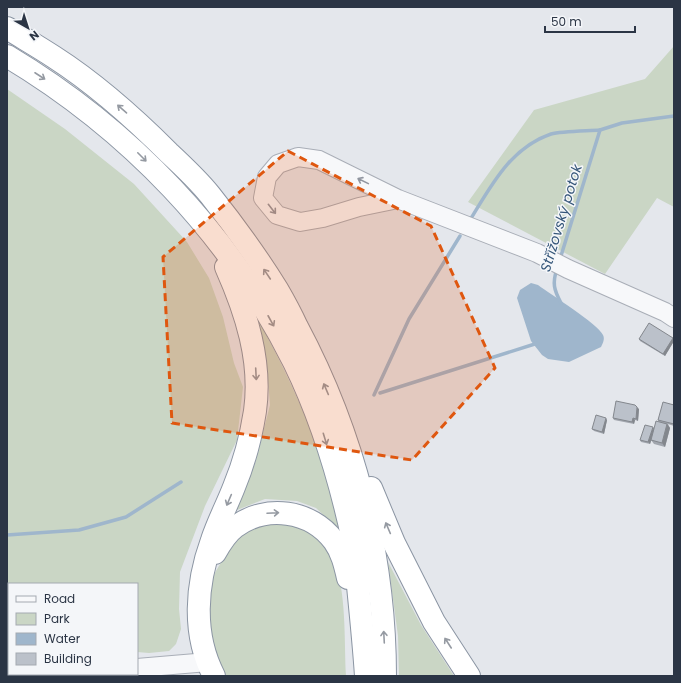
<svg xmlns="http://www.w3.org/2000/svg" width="681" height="683" font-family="Poppins,sans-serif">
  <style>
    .green { fill: #cad6c5 }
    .water { fill: #9fb6cc }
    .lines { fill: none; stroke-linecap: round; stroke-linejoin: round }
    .stream { stroke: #9fb6cc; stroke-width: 3.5 }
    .minor-casing { stroke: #a9aeb7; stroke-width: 20 }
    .highway-casing { stroke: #8b95a3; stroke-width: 24 }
    .minor { stroke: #f7f8fa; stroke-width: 18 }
    .highway { stroke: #fff; stroke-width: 22 }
    .wall { fill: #a1a6ae }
    .shaded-wall { fill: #83878d }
    .building { fill: #bbc1ca; stroke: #83878d }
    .oneway { stroke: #959aa2 }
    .oneway2 { stroke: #9196a0 }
    .marked { fill: #df570f; fill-opacity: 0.2; stroke: #df570f; stroke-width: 3; stroke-dasharray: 8 5; stroke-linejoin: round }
    .labels { text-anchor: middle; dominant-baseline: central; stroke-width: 3; stroke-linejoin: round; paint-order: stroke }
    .water-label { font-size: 14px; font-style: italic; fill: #355679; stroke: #f4f6f9 }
  </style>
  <rect width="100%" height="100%" fill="#e4e7ec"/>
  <g class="green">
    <path d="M674,46V207L657,198L605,274L468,202L534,110L645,79Z"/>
    <path d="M7,89L65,129L134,184L187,242L209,278L223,317L234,363L243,387L237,440L205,506L180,572L179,609L181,629L176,644L169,651L149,653L137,652V584H9V623L7,622Z"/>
    <path d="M255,314C281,361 304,409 322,459C330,482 334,507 339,530L316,508L297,501L265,499L237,510V501L255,464L270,405L267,368Z"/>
    <path d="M280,522C291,525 302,526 311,533C319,538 329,550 333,558C347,590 344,641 346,676H226C210,647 203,610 213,578C215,571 220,565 223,559C232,544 243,533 258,526C265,523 273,523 280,522Z"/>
    <path d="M388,562L421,625L454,676H399L398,636Z"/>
  </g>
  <path class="water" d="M531,283L538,285C550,294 598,324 603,335C605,339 603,343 601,347L569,362L548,359L542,355L531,341L517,298L520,290Z"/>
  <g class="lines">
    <g class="stream">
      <path d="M470,220C491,186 510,148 551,134C562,131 587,131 600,130"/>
      <path d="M560,259L600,130L622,123L674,116"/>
      <path d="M557,269C552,283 554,290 561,303"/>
      <path d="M380,393L538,343"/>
      <path d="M374,395L409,319L460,236"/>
      <path d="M7,535L79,530L126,517L181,482"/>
    </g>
    <g class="minor-casing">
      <g id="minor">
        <path d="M398,199L359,207L323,218L300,222L277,215L263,198L267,177L278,164L298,157L319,160L398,199L537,253L568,269L665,312L674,318"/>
        <path d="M7,646L9,647"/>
        <path d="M137,668L208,662"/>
      </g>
    </g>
    <g class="highway-casing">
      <g id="highway">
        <path d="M7,28C23,38 39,47 54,57C96,84 134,118 169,153C183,166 198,180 210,195C234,225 257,257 277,289C284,301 291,314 297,327C354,434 385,555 385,676"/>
        <path d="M7,56C129,129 230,234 294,362C322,419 341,483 354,545C356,558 357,572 358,586C361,616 364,646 366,676"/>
        <path d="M371,488L394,543L434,622L469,676"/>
        <path d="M215,553C220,544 227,533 235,527C266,504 311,510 334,541C342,552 345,565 348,578"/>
        <path d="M214,676C192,634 196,584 212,540C218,522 227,505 234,487C244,463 251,437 255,411C262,361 246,312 226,267"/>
      </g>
    </g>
    <use href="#minor" class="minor"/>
    <use href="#highway" class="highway"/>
  </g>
  <g class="wall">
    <path d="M673,338L674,341L665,356L640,341L639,339Z"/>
    <path d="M674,405V426L668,424L670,428L665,447L654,444L651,440L652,437L650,444L641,442L640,440L654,429L659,422L658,420Z"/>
    <path d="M639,409L638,421L635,420L634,424L614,420L613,418Z"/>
    <path d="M607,420L604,434L594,431L592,429Z"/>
  </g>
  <g class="shaded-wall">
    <path d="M673,338L674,341L665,356L663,354Z"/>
    <path d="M637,407L639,409L638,421L636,419Z"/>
    <path d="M606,418L607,420L604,434L602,432Z"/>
    <path d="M633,418L635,420L634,424L632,422Z"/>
    <path d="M667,424L670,428L665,447L662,443Z"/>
    <path d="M653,427L655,430L650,444L648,442Z"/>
  </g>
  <g class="building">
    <path d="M649,323L673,338L663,354L639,339Z"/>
    <path d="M616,401L635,405L637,407L636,419L633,418L632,422L613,418Z"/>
    <path d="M663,402L674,405V424L658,420Z"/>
    <path d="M596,415L606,418L602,432L592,429Z"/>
    <path d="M656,421L667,424L662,443L651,440Z"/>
    <path d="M645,425L653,427L648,442L640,440Z"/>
  </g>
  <defs><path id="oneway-shaft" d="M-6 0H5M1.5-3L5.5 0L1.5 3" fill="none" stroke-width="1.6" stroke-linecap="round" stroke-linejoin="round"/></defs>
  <g class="oneway">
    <use href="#oneway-shaft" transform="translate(40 76) rotate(33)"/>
    <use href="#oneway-shaft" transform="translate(122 109) rotate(-139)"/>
    <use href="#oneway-shaft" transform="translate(142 157) rotate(45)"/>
    <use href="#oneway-shaft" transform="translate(267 274) rotate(-124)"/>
    <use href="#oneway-shaft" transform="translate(271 321) rotate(61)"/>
    <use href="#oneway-shaft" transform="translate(256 374) rotate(87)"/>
    <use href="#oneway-shaft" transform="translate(326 389) rotate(-113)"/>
    <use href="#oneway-shaft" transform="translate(325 439) rotate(73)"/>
    <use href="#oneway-shaft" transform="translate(229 500) rotate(113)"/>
    <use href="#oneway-shaft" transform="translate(273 513) rotate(-3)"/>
    <use href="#oneway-shaft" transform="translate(388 528) rotate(-113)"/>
    <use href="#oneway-shaft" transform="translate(384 637) rotate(-93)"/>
    <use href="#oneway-shaft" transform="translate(448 643) rotate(-123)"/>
  </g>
  <g class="oneway2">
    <use href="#oneway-shaft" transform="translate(363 181) rotate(-154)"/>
    <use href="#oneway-shaft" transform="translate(272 209) rotate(52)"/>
  </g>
  <path class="marked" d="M288,151L431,226L495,368L412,460L172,423L163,257Z"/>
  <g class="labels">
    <g class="water-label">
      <text transform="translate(561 218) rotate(-73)">Střížovský potok</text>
    </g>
  </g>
  <rect width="681" height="683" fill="none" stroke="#2b3545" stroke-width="16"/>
  <rect x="8" y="583" width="130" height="92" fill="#f4f6f9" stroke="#a4a9b1"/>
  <rect x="16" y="596" width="20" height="6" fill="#f7f8fa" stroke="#a4a9b1"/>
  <text x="44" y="603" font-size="12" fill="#2b3545">Road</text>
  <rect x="16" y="613" width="20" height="12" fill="#cad6c5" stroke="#a4a9b1"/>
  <text x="44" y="623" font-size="12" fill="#2b3545">Park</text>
  <rect x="16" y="633" width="20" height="12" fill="#9fb6cc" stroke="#a4a9b1"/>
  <text x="44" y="643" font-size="12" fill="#2b3545">Water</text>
  <rect x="16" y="653" width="20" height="12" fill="#bbc1ca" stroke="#a4a9b1"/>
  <text x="44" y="663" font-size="12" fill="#2b3545">Building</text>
  <g transform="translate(28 28) rotate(141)" stroke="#f4f6f9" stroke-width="3" paint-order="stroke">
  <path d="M0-3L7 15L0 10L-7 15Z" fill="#2b3545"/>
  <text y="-6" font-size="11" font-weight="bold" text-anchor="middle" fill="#2b3545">N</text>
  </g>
  <path d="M545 26v6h90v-6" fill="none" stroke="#2b3545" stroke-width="2"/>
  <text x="551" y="26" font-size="12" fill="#2b3545" stroke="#f4f6f9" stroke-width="3" paint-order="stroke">50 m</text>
</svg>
